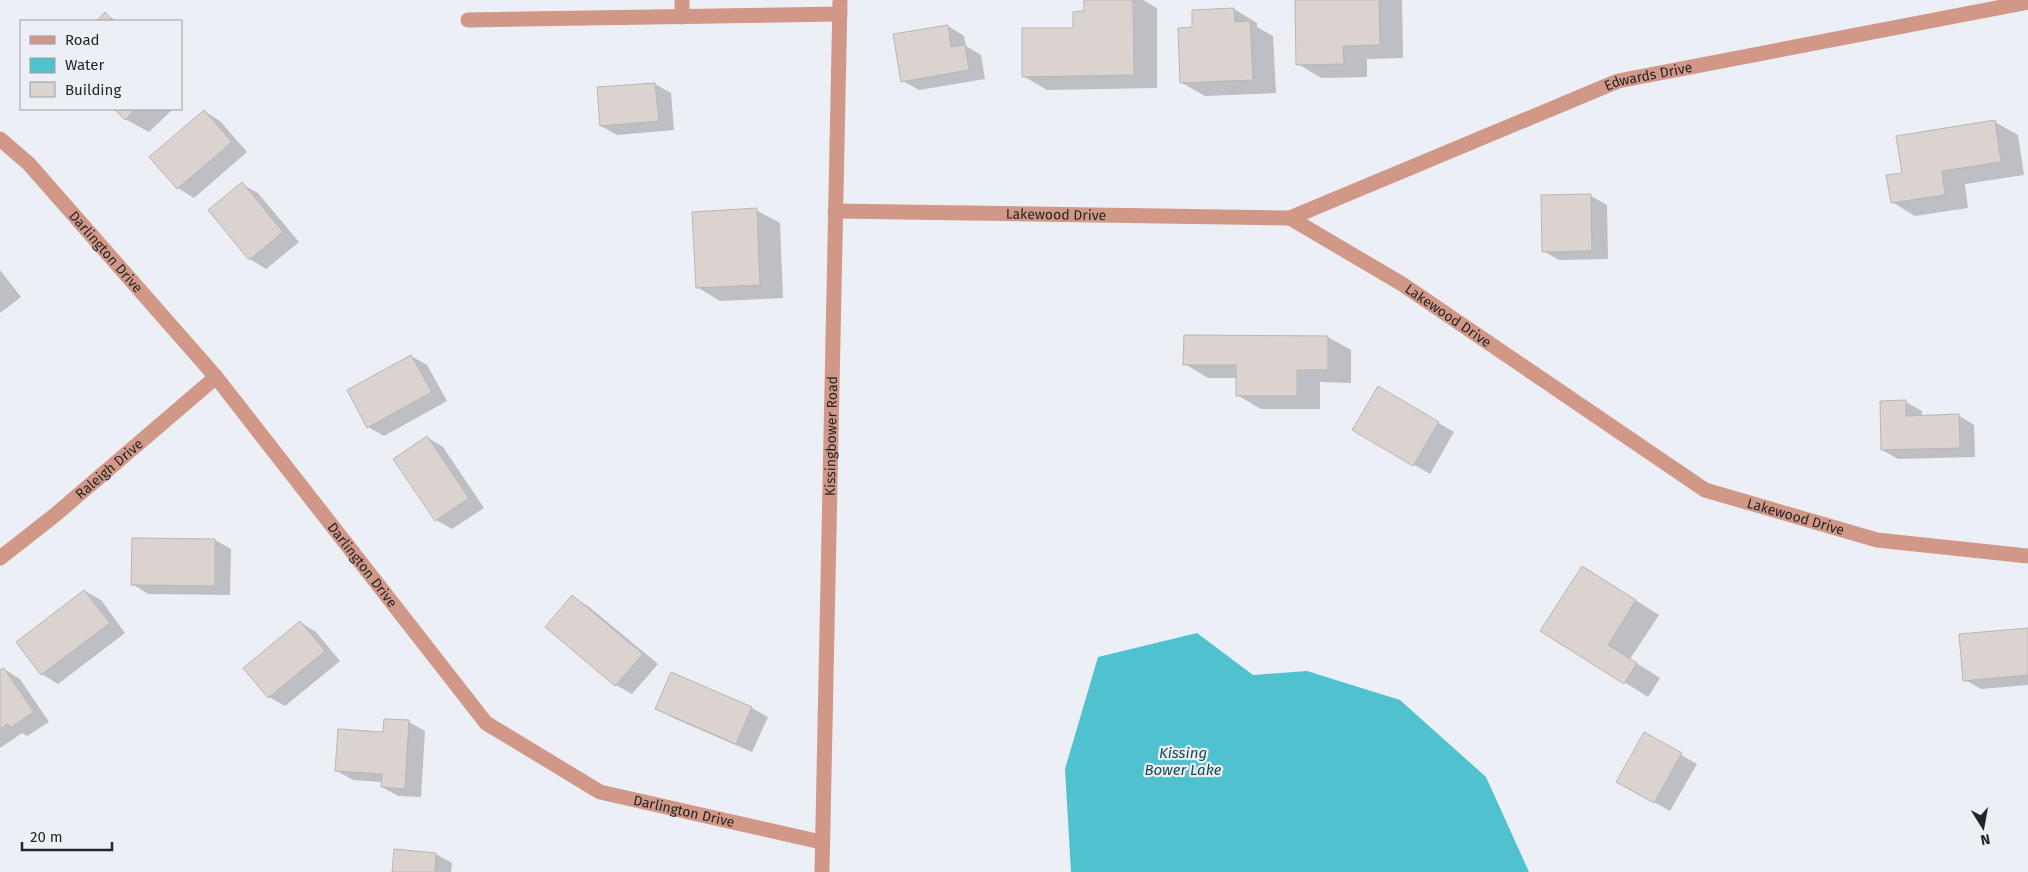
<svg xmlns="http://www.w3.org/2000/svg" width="2028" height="872" font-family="'Fira Sans',sans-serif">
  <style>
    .water { fill: #50c2cf }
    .shadow { fill: #0003 }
    .building { fill: #dad3cf; stroke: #bcb5b1 }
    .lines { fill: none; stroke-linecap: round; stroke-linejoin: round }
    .minor { stroke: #d19888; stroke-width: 15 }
    .labels { text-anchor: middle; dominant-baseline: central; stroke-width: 4.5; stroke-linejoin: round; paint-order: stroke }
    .street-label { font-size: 14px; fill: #242527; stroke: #edeff6 }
    .water-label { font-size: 15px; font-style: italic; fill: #184a50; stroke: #edeff6 }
  </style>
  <rect width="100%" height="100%" fill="#edeff6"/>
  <path class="water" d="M1197,633L1253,675L1307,671L1400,700L1486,777L1529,872H1071L1065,769L1098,657Z"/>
  <g class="shadow">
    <path d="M1085,0H1143L1157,8V88L1047,90L1023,76L1074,29L1085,13Z"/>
    <path d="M1296,0H1402L1403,58L1367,59V77L1321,78L1298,64Z"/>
    <path d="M1234,9L1257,23V27L1273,36L1276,93L1205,96L1182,83L1194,28Z"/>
    <path d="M105,14L117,21H97Z"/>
    <path d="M948,26L964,36L966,46L981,55L985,79L919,90L903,81Z"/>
    <path d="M655,84L671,93L674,130L617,135L601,126L598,88Z"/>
    <path d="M116,109H173L149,132L125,119Z"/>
    <path d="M204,111L220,121L247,152L194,198L178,188Z"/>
    <path d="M1995,122L2018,135L2024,175L1965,184L1968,208L1915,216L1892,202L1903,174Z"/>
    <path d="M242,184L258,193L299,242L266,269L250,259L210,210Z"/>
    <path d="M1591,196L1607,205L1608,259L1559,260L1543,251Z"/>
    <path d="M756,210L780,223L783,298L720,301L697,287Z"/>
    <path d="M0,270L21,297L0,313Z"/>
    <path d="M1328,337L1351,350V383L1320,382V409H1261L1237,395L1238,378H1208L1185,364Z"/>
    <path d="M411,356L427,365L447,401L384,436L368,427Z"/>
    <path d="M1378,388L1454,432L1430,474L1354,430Z"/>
    <path d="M1906,402L1922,411V416L1958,415L1974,425L1975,457L1898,459L1882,450Z"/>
    <path d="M427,437L443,447L484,508L452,529L436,520Z"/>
    <path d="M133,539L215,540L231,549L230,595L148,594L132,584Z"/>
    <path d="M1583,567L1659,615L1630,659L1660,678L1648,697L1542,630Z"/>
    <path d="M85,591L101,600L125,633L58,684L42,674L17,642Z"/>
    <path d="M572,597L588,606L658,664L632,694L616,685Z"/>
    <path d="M300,622L316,632L340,661L285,706L269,697Z"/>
    <path d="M2028,629V685L1981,689L1965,680Z"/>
    <path d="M4,669L20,679L49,722L27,736L22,733L0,748V672Z"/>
    <path d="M672,674L752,708L768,717L752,752L673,718L657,709Z"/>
    <path d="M409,722L425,731L421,797L398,796L382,787L383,782L353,780L337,771L384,733Z"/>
    <path d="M1644,734L1697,764L1670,811L1617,781Z"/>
    <path d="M396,851L436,854L452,863L451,872H394Z"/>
  </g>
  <g class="building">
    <path d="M1084,0H1133L1134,75L1022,77V28H1073V12L1084,11Z"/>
    <path d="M1295,0H1379L1380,45L1343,46L1344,64L1296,65Z"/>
    <path d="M1234,8L1235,22L1250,21L1253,80L1180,83L1178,28L1192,27V10Z"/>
    <path d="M105,12L113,21H96Z"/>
    <path d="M948,25L951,47L965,45L969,70L901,82L893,34Z"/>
    <path d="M655,83L659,121L600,126L597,87Z"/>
    <path d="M114,109H136L125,120Z"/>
    <path d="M204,110L232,142L177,189L149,157Z"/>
    <path d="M1995,120L2001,162L1942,171L1945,195L1891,203L1886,175L1902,173L1896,136Z"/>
    <path d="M242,182L283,232L249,260L208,210Z"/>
    <path d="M1591,194L1592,251L1542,252L1541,195Z"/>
    <path d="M757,208L760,285L696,288L692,212Z"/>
    <path d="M1184,335L1328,336V370H1297V396H1236V365H1183Z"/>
    <path d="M411,355L432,392L367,428L347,390Z"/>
    <path d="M1378,386L1439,422L1413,466L1352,430Z"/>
    <path d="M1906,400V416L1959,414L1960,448L1881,450L1880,401Z"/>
    <path d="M427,436L469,498L435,521L393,459Z"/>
    <path d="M132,538L215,539V586L131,585Z"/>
    <path d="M1582,566L1636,600L1608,645L1637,663L1624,684L1540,631Z"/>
    <path d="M84,590L110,623L41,675L16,642Z"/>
    <path d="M572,595L643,654L615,686L545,627Z"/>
    <path d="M300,621L325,651L268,698L243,668Z"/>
    <path d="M2028,628V675L1963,681L1959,634Z"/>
    <path d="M4,668L34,712L10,728L8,724L0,729V670Z"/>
    <path d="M671,672L752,707L736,744L655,709Z"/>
    <path d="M384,719L409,720L405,789L381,787L382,774L335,771L338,729L383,732Z"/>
    <path d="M1644,732L1682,753L1654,803L1616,782Z"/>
    <path d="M394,849L436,853L435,872H392Z"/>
  </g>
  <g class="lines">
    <g class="minor">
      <path d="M682,0V17"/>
      <path d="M468,20L840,14"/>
      <path id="s1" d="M0,139L29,164L216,377L486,723L600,792L821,842"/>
      <path id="s2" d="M835,211L1290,218L1402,284L1705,490L1877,540L2028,556"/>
      <path id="s3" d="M1290,218L1618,81L2028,2"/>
      <path id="s4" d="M0,558L55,515L216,377"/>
      <path id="s5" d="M822,872L840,0"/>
    </g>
  </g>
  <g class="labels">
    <g class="street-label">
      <text stroke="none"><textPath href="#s3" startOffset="386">Edwards Drive</textPath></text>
      <text stroke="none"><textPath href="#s2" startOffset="221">Lakewood Drive</textPath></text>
      <text stroke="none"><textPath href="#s1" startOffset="155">Darlington Drive</textPath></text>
      <text stroke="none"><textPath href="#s2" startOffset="641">Lakewood Drive</textPath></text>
      <text stroke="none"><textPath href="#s5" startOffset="436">Kissingbower Road</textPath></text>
      <text stroke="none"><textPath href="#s4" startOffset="141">Raleigh Drive</textPath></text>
      <text stroke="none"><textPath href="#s2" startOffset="1046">Lakewood Drive</textPath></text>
      <text stroke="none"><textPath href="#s1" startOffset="560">Darlington Drive</textPath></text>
      <text stroke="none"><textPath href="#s1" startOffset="980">Darlington Drive</textPath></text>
    </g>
    <g class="water-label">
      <text x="1183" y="753">Kissing<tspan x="1183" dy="17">Bower Lake</tspan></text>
    </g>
  </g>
  <rect x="20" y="20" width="162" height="90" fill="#edeff6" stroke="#9d9ea3"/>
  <rect x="30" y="36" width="25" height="8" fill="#d19888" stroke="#9d9ea3"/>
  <text x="65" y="45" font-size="15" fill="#242527">Road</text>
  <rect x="30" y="58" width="25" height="15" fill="#50c2cf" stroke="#9d9ea3"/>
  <text x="65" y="70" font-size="15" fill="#242527">Water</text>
  <rect x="30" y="82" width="25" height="15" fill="#dad3cf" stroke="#9d9ea3"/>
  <text x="65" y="95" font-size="15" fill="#242527">Building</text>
  <g transform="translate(1983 827) rotate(169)" stroke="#edeff6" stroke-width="4" paint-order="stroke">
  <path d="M0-4L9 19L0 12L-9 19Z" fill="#242527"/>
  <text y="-8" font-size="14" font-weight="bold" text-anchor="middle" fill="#242527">N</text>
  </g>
  <path d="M22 842v8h90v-8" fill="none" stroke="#242527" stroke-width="2.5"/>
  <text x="30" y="842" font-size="15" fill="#242527" stroke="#edeff6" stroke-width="4" paint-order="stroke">20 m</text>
</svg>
